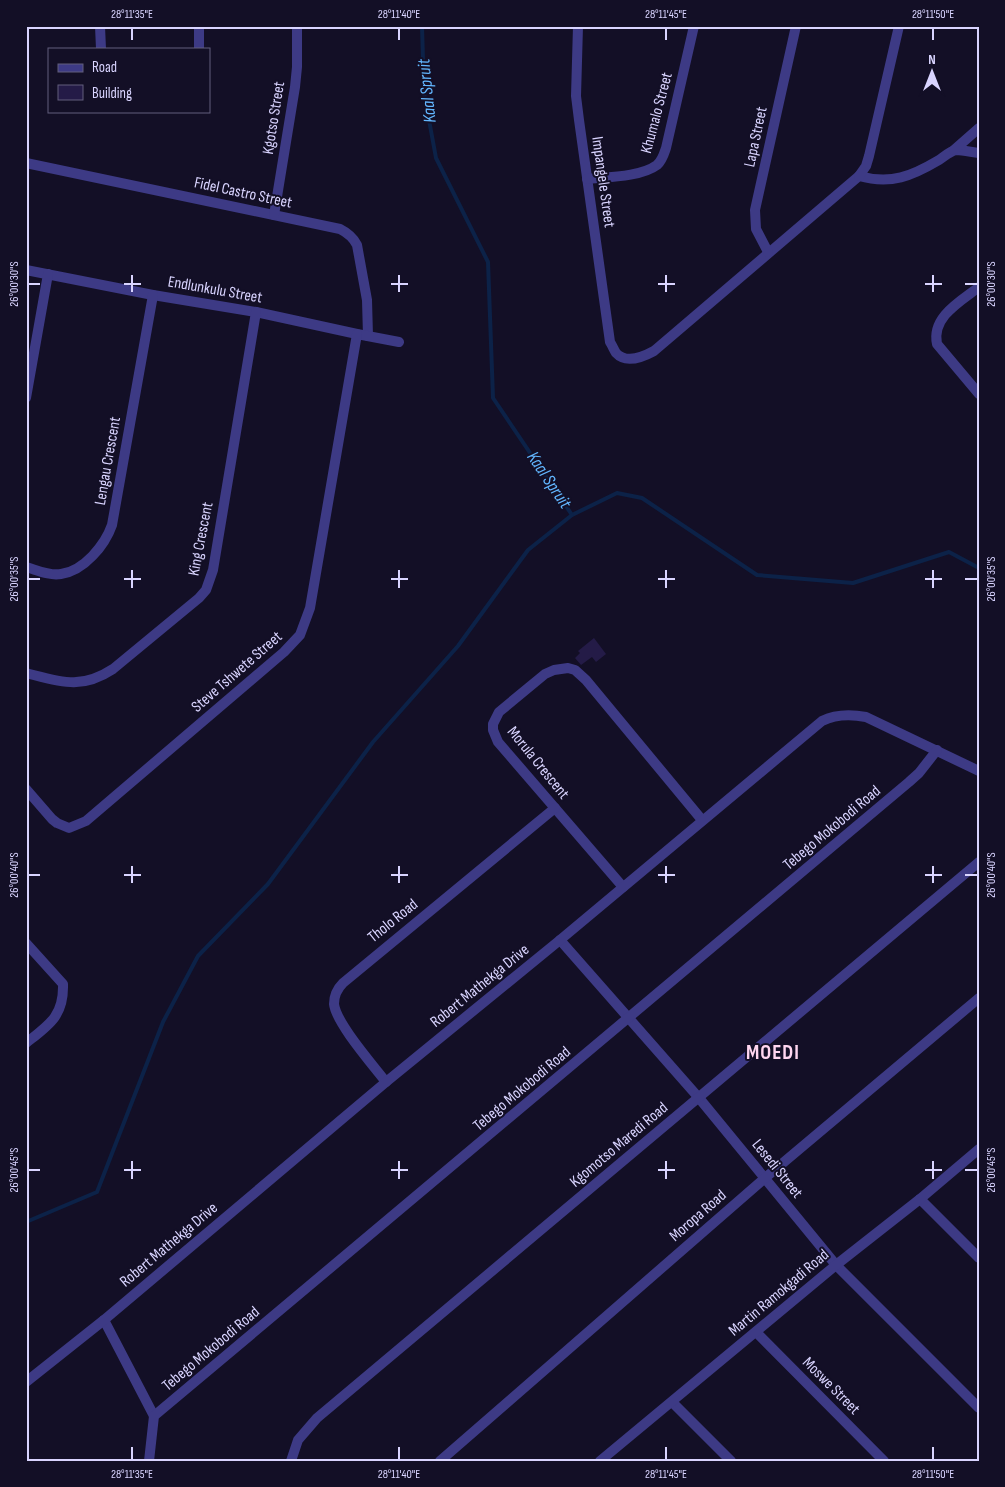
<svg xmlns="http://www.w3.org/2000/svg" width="1005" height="1487" font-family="'Sofia Sans Condensed',sans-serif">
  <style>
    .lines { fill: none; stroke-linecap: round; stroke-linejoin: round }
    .stream { stroke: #0c2248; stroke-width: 4 }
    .building { fill: #241b47 }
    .minor { stroke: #3d3a85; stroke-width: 10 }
    .ticks { fill: none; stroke: #d9d4ff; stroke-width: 2 }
    .labels { text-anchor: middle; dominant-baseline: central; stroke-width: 4; stroke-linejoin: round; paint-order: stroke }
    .street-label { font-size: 16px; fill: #d9d4ff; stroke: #130f26 }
    .water-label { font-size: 18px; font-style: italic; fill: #62b6ff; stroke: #130f26 }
    .district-label { font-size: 21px; font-weight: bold; letter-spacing: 1px; fill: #ffd6f0; stroke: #130f26 }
    .neatline { fill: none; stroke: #d9d4ff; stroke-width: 2 }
    .ticks-label { font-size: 12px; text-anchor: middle; fill: #d9d4ff }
  </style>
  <rect width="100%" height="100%" fill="#130f26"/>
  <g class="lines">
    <g class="stream">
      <path d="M422,26L424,93L436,158L488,262L493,398L572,515L617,493L642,498L757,575L853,583L949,552L979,568"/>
      <path d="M26,1222L97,1192L163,1022L198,956L268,884L373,742L458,646L528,550L572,515"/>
    </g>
  </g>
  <path class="building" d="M594,638L606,654L596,662L592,657L581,665L575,658L580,653L578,651Z"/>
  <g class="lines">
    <g class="minor">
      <path d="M100,26L101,49"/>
      <path d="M199,26V49"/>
      <path d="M578,26L576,96L579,120L610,342C612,345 614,350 616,353C626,364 643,357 654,351L859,176C891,185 912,176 939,160C944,157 950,151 956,150C963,150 971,152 979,153"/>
      <path d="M954,150L979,128"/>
      <path d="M26,163L340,229C348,233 353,237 357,245L367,300L368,336"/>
      <path d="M859,176L866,166L869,156L899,26"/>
      <path d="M587,179C607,177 641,177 657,165C662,161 664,154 666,148L694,26"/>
      <path d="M274,215L295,87L297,67V26"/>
      <path d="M768,252L756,229L755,210L796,26"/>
      <path d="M26,270L153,295L256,312L357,334L399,342"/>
      <path d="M979,287C961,301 931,317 937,344L979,394"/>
      <path d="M26,398L48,274"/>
      <path d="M26,567C37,570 49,576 61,574C84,571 105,545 112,525L153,295"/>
      <path d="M26,673C61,682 81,690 113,669L199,598L206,590L213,570L256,312"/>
      <path d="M26,789L52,819L57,823L69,828L86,821L284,652L300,635L310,608L357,334"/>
      <path d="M623,887L498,742L493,730V724L499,712L545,674L554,670L568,668L575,670L586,680L702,820"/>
      <path d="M560,940L699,1098L836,1265L979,1408"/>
      <path d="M26,943L63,984C64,1016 49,1025 26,1043"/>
      <path d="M386,1082C373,1065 336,1023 334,1004C334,995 337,989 343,983L555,808"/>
      <path d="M920,1199L979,1258"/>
      <path d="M104,1320L154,1416"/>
      <path d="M756,1332L884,1461"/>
      <path d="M26,1382L104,1320L386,1082L560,940L822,721C836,714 850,714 866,717L979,771"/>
      <path d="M672,1402L731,1461"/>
      <path d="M149,1461L154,1416L909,782L919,773L937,750"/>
      <path d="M291,1461L298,1440L317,1418L979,862"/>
      <path d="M440,1461L765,1178L979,998"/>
      <path d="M600,1461L836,1265L920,1199L979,1149"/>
    </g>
  </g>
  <path class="ticks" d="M132,28V40M399,28V40M666,28V40M933,28V40M132,275V292M399,275V292M666,275V292M933,275V292M28,284H40M124,284H141M391,284H408M658,284H675M925,284H942M965,284H978M132,570V588M399,570V588M666,570V588M933,570V588M28,579H40M124,579H141M391,579H408M658,579H675M925,579H942M965,579H978M132,866V883M399,866V883M666,866V883M933,866V883M28,875H40M124,875H141M391,875H408M658,875H675M925,875H942M965,875H978M132,1161V1179M399,1161V1179M666,1161V1179M933,1161V1179M28,1170H40M124,1170H141M391,1170H408M658,1170H675M925,1170H942M965,1170H978M132,1447V1460M399,1447V1460M666,1447V1460M933,1447V1460"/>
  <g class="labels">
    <g class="street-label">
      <text transform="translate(657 113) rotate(-75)">Khumalo Street</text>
      <text transform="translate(274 118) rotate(-81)">Kgotso Street</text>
      <text transform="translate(756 137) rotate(-78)">Lapa Street</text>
      <text transform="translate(603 182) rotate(82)">Impangele Street</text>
      <text transform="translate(243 193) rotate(12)">Fidel Castro Street</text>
      <text transform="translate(215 290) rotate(10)">Endlunkulu Street</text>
      <text transform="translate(108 461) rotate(-80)">Lengau Crescent</text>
      <text transform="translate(201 539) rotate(-79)">King Crescent</text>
      <text transform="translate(237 672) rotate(-41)">Steve Tshwete Street</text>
      <text transform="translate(538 763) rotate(51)">Morula Crescent</text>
      <text transform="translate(832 828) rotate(-40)">Tebego Mokobodi Road</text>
      <text transform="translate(393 921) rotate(-39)">Tholo Road</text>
      <text transform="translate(480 986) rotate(-39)">Robert Mathekga Drive</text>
      <text transform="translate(522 1089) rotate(-40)">Tebego Mokobodi Road</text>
      <text transform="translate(619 1145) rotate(-40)">Kgomotso Maredi Road</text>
      <text transform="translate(777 1169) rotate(51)">Lesedi Street</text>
      <text transform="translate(698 1216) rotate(-41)">Moropa Road</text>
      <text transform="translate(169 1245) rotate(-40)">Robert Mathekga Drive</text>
      <text transform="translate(779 1293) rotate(-40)">Martin Ramokgadi Road</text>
      <text transform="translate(211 1349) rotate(-40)">Tebego Mokobodi Road</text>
      <text transform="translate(831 1386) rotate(45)">Moswe Street</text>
    </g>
    <g class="water-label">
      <text transform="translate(427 91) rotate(-96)">Kaal Spruit</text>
      <text transform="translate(549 480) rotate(56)">Kaal Spruit</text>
    </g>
    <g class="district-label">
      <text x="773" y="1052">MOEDI</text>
    </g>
  </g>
  <rect width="1005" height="1487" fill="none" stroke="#130f26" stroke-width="55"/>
  <rect x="48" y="48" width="162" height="65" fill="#130f26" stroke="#625e7d"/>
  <rect x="58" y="64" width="25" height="8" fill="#3d3a85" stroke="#625e7d"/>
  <text x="92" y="72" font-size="15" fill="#d9d4ff">Road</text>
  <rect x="58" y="85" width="25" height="15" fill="#241b47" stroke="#625e7d"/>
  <text x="92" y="98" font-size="15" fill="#d9d4ff">Building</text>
  <g transform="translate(932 72)" stroke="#130f26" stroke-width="4" paint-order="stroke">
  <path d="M0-4L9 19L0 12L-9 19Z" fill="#d9d4ff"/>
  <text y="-8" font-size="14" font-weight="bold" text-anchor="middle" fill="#d9d4ff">N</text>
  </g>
  <rect x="28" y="28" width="950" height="1432" class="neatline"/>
  <g class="ticks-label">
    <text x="132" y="18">28°11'35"E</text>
    <text x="399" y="18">28°11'40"E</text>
    <text x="666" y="18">28°11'45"E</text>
    <text x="933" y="18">28°11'50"E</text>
    <text transform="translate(14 284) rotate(-90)" y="4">26°00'30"S</text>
    <text transform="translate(991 284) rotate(-90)" y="4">26°00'30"S</text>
    <text transform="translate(14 579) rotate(-90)" y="4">26°00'35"S</text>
    <text transform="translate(991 579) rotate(-90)" y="4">26°00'35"S</text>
    <text transform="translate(14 875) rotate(-90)" y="4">26°00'40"S</text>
    <text transform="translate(991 875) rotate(-90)" y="4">26°00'40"S</text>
    <text transform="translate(14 1170) rotate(-90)" y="4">26°00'45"S</text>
    <text transform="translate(991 1170) rotate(-90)" y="4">26°00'45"S</text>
    <text x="132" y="1478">28°11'35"E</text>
    <text x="399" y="1478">28°11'40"E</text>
    <text x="666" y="1478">28°11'45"E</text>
    <text x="933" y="1478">28°11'50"E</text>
  </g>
</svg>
